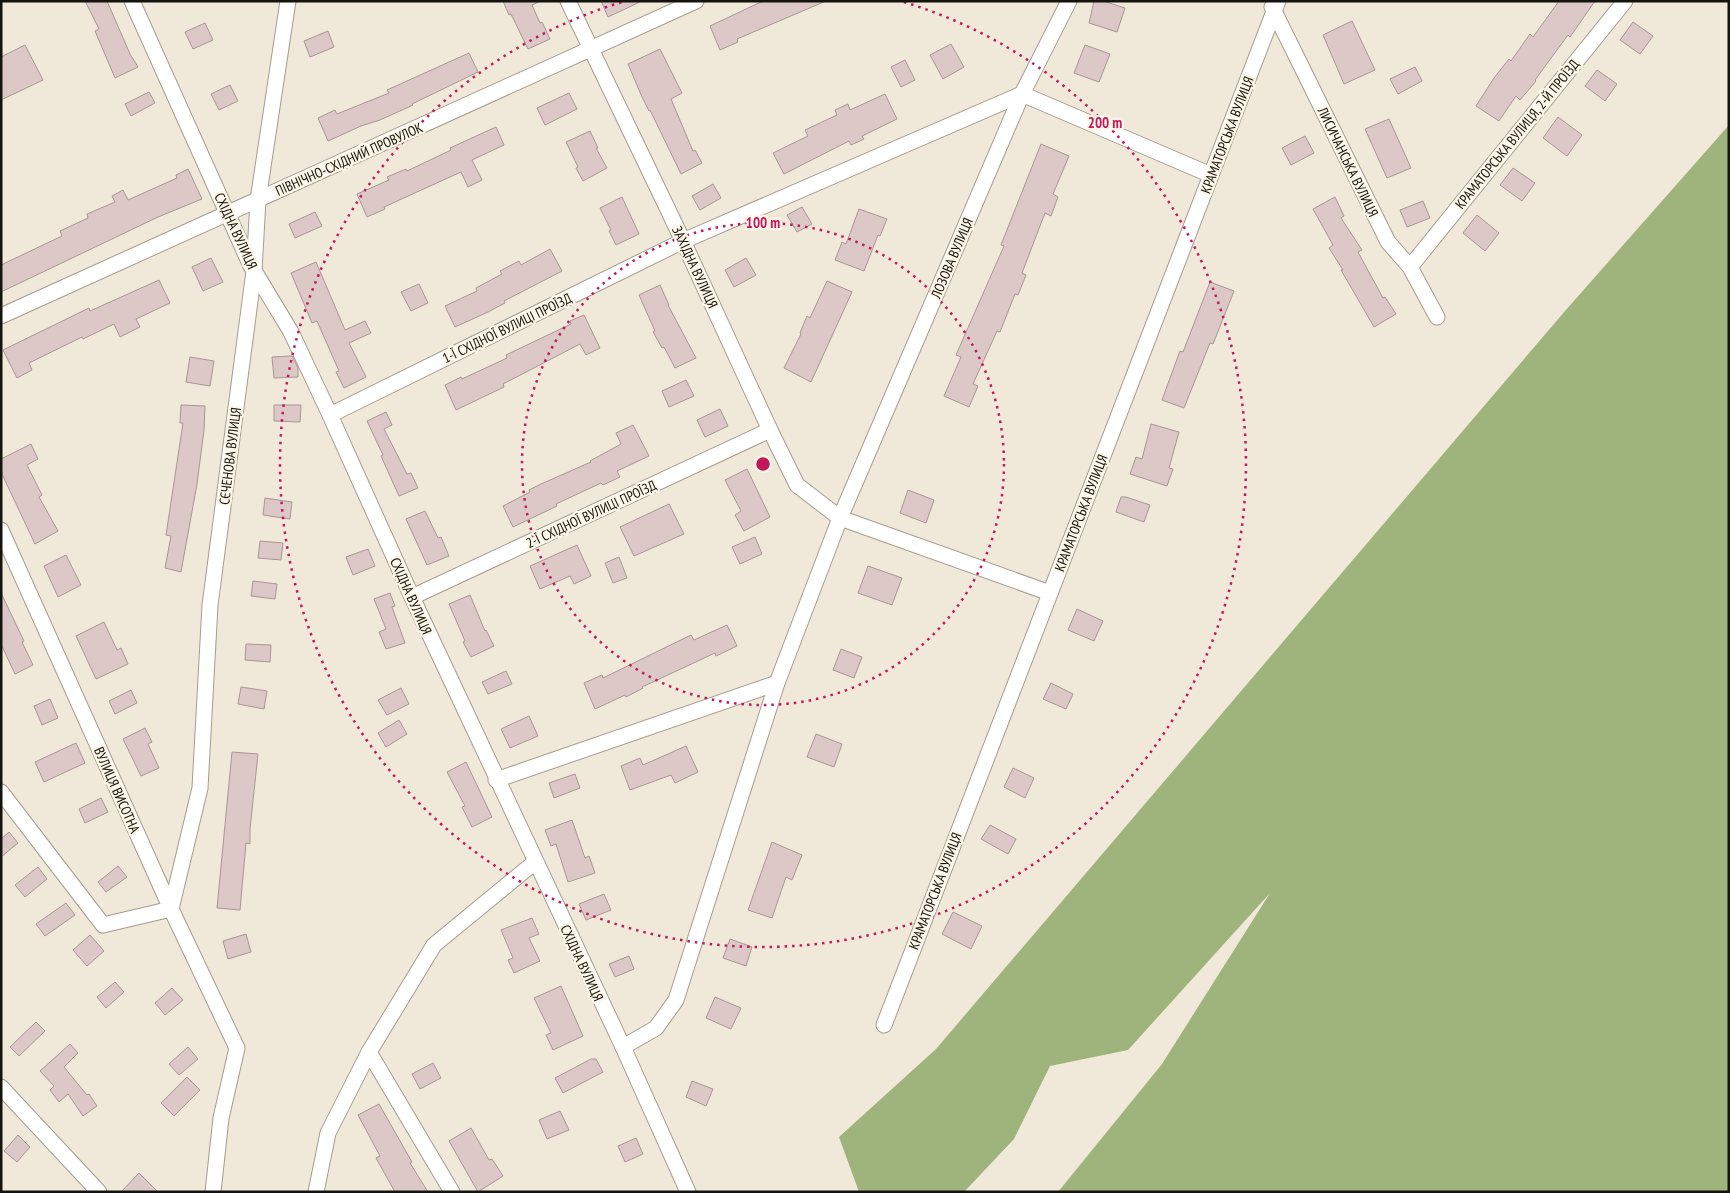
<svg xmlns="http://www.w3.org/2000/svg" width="1730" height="1193" font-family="'PT Sans Narrow',sans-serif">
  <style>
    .forest { fill: #9fb37c }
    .building { fill: #dcc9c7; stroke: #a89594 }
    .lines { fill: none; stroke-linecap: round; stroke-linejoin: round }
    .street-casing { stroke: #a49d8e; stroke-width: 17 }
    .street { stroke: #fff; stroke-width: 15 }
    .ring { fill: none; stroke: #c2185b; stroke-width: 2.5; stroke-dasharray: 2.5 5 }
    .labels { text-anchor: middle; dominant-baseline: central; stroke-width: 4.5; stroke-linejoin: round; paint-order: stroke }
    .street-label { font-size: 14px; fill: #15130e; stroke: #fef6e7 }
    .centre { fill: #c2185b; stroke: #fef6e7; stroke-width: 2.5 }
    .ring-label { font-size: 15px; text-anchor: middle; font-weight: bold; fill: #c2185b; stroke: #fef6e7; stroke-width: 4.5; stroke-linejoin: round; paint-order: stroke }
  </style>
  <rect width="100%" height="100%" fill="#f0e9d9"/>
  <path class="forest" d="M1729,125V1192H1058L1162,1064L1270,893L1128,1050L1050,1066L1014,1139L964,1192H859L839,1137L936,1049L1565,311Z"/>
  <g class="building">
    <path d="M85,1H107L130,54L138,67L115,78L95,31L99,29Z"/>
    <path d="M503,1H541L532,5L540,23L542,22L550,39L528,49L511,14L509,15Z"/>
    <path d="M601,1H642L608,17Z"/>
    <path d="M763,1H826L737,39L738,42L720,50L710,26Z"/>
    <path d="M1094,1H1103L1125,8L1117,32L1089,23Z"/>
    <path d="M1559,1H1595L1570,37L1568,35L1535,80L1536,81L1520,100L1516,96L1499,121L1476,106L1494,78L1509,59L1511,61L1530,34L1533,37Z"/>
    <path d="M1352,21L1375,70L1344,84L1323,35Z"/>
    <path d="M1633,22L1653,36L1640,54L1620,40Z"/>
    <path d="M205,23L213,40L193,49L185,32Z"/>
    <path d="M328,31L334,47L310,57L304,41Z"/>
    <path d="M951,44L964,67L943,79L930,55Z"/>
    <path d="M25,45L43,80L1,100V57Z"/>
    <path d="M1085,45L1110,54L1099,82L1074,73Z"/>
    <path d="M660,49L682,93L671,99L693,151L695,150L702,163L681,174L650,110L649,111L642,97L628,64Z"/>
    <path d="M469,53L478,72L412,104L413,105L380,120L361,126L328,141L318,118L335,110L337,114L389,93L387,90Z"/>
    <path d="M905,60L915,80L901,87L891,67Z"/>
    <path d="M1415,67L1422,81L1398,94L1390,79Z"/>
    <path d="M1597,70L1617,84L1605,101L1585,86Z"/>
    <path d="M230,85L238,101L219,110L211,94Z"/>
    <path d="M149,92L155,103L131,116L125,104Z"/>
    <path d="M569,93L577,109L545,125L537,108Z"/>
    <path d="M885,94L897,119L862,136L864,139L851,145L849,141L784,174L773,153L808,136L805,130L837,115L835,110L848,104L850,110Z"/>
    <path d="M1558,117L1582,135L1567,156L1543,138Z"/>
    <path d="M1389,119L1411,168L1387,178L1365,129Z"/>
    <path d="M496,127L504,145L472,160L482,180L468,187L461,172L384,207L385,209L367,217L357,194L389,180L387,177L406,169L407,171L451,150L450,148Z"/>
    <path d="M590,131L598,148H596L607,168L583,181L576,168L578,167L566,142Z"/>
    <path d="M1305,136L1314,153L1291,165L1282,148Z"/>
    <path d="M1041,144L1069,156L1053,194L1058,197L1051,216L1045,213L1022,273L1026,275L1018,295L1015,294L1000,332L997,331L973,384L978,386L969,407L944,396L961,357L956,355L1004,246L1001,245Z"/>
    <path d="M1513,168L1535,183L1522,201L1500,185Z"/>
    <path d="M188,169L202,199L158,217L1,292V265L62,236L60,231L88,218L87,214L115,202L112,196L123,190L128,200L177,178L176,175Z"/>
    <path d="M713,184L721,198L700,210L692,196Z"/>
    <path d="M622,197L639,234L616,245L609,231L611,230L600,208Z"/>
    <path d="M1335,197L1344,216L1341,218L1362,250L1358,252L1383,298L1385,297L1396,314L1374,327L1341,270H1343L1329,248L1333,245L1313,209Z"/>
    <path d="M1423,201L1430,218L1407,227L1400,210Z"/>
    <path d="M802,207L812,224L797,232L787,215Z"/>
    <path d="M859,209L887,219L880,236L878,235L864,271L835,260L842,242L846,244Z"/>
    <path d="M315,212L322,226L295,238L289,224Z"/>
    <path d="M1477,215L1499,233L1485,251L1463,233Z"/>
    <path d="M550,249L562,271L504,301L505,303L488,312L455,327L445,306L477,291L476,288L502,274L500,271L519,261L521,265Z"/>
    <path d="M211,258L223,282L203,291L192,267Z"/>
    <path d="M746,258L756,275L734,287L725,270Z"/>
    <path d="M316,262L345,330L365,321L371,333L349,343L366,377L344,388L336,372L339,371L317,321L312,323L291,273Z"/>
    <path d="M159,280L170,303L136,319L140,327L120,337L114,324L83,339L82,337L29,363L32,370L17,378L3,350L89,308L90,311Z"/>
    <path d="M827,281L852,292L811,382L784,368L801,334L800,333L807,316L810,318Z"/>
    <path d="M1210,282L1234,291L1213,344L1210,343L1184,408L1162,400L1180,351L1183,352Z"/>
    <path d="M419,284L428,303L411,311L401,292Z"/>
    <path d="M660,285L669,305H668L696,358L675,368L664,347L662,348L653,332L655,331L639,295Z"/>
    <path d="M584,315L600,348L586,355L580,344L503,384L504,387L456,410L445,385L461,377L462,379L507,358L506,355L571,324L570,321Z"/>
    <path d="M292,356L298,368V377L274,378L272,357Z"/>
    <path d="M190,357L214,361L210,386L186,382Z"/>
    <path d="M686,380L694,396L669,407L662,391Z"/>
    <path d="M181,405L205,406L204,430L197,484L181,572L165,568L171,536L166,535L183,423H180Z"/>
    <path d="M274,405H301L300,422L274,421Z"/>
    <path d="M720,409L728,426L705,437L697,420Z"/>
    <path d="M386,412L392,425L384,429L407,474L411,473L418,488L399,496L381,456L383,455L367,421Z"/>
    <path d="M1151,424L1179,432L1169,468L1173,469L1167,486L1130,474L1136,457L1142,459Z"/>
    <path d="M633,425L649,456L617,471L620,477L603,485L601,483L556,504L557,506L513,527L503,506L530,492L529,490L541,484L591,462L590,461L621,444L616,433Z"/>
    <path d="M31,444L38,459L27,465L42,495L39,497L58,531L35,544L1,472V459Z"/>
    <path d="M747,469L770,517L744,531L735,515L741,511L725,480Z"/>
    <path d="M908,490L934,500L926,523L900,513Z"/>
    <path d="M1121,497H1126L1150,505L1144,522L1116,512Z"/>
    <path d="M265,498L292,502L290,519L263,515Z"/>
    <path d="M669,504L684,534L634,556L620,527Z"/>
    <path d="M425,511L438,538L441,537L449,556L427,565L406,519Z"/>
    <path d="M755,537L762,554L740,564L732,547Z"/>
    <path d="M260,541L283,543L281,560L258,558Z"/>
    <path d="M577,545L591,576L574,584L570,576L540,589L530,566Z"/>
    <path d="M368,549L375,566L353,575L346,557Z"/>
    <path d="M66,555L81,585L58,597L44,566Z"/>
    <path d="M619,557L627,578L613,583L605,563Z"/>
    <path d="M868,566L902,578L892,605L858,593Z"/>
    <path d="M253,581L277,584L275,599L251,596Z"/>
    <path d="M1,593L24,641L22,642L33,665L15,674L1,644Z"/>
    <path d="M390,593L395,606L392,607L405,643L386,649L379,632L386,629L374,599Z"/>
    <path d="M470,595L485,631L486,630L494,646L471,657L463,642L465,641L449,604Z"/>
    <path d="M1077,609L1103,621L1094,641L1068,630Z"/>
    <path d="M104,622L117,650L121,648L128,664L96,679L76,636Z"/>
    <path d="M727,625L737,646L716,656L715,653L642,687L643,688L626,697L625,695L595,709L584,683L602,675L603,678L691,635L694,640Z"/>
    <path d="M246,644L271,645L270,662L245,660Z"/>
    <path d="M841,649L862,657L854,678L833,670Z"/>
    <path d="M506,671L512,684L488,694L482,682Z"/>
    <path d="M1051,683L1073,694L1066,709L1043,699Z"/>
    <path d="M241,687L267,691L264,709L238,704Z"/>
    <path d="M401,688L409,704L387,715L378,700Z"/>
    <path d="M131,690L137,703L115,714L109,701Z"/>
    <path d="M50,699L58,718L42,725L34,706Z"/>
    <path d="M529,716L538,736L510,748L501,729Z"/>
    <path d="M399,720L407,734L386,747L378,733Z"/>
    <path d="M145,728L152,742L148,744L159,768L141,776L123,739Z"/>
    <path d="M816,734L842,744L834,767L807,757Z"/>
    <path d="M76,743L85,763L44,782L35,762Z"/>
    <path d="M686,746L698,772L675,783L671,775L630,790L621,766L640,758L643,765Z"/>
    <path d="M232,752L258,754L250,829V844L246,843L240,910L217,908Z"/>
    <path d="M466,762L492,817L472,827L462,807L465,806L447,772Z"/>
    <path d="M1013,768L1034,778L1025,798L1004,787Z"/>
    <path d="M575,774L580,788L554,798L549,783Z"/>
    <path d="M101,798L108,812L85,823L79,809Z"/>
    <path d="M572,820L585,858L589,856L595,873L568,882L556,844L551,846L545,830Z"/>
    <path d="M990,825L1016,839L1008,854L981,839Z"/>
    <path d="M9,832L18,843L1,857V839Z"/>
    <path d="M772,842L802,855L792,880L786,877L772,918L748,910Z"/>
    <path d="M118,866L127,877L106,892L98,882Z"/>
    <path d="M38,867L47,879L25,897L15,885Z"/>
    <path d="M604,894L611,910L586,920L579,904Z"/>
    <path d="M66,903L75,915L45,936L36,924Z"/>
    <path d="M953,912L982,926L971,949L942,934Z"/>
    <path d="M532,918L539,934L529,938L540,961L514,973L508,960L513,958L501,930Z"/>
    <path d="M246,934L251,952L228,959L223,941Z"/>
    <path d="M90,935L104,951L87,966L73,950Z"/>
    <path d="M730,939L752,947L746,966L723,958Z"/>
    <path d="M629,956L634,969L615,977L609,964Z"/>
    <path d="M115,982L124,992L106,1008L97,997Z"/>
    <path d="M561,986L583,1036L553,1050L546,1035L551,1033L534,998Z"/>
    <path d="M172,988L183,1000L165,1015L155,1003Z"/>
    <path d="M715,997L741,1008L731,1029L706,1018Z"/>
    <path d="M36,1022L45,1031L19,1056L10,1047Z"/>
    <path d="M70,1044L78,1053L64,1067L87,1095L89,1094L97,1106L83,1116L68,1094L59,1102L50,1090L54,1086L40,1071Z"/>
    <path d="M188,1047L198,1059L179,1075L169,1064Z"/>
    <path d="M591,1059H596L603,1072L563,1093L555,1078Z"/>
    <path d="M433,1063L441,1078L420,1089L412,1074Z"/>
    <path d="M187,1077L200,1090L174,1116L161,1103Z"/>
    <path d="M692,1081L713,1089L706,1106L686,1097Z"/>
    <path d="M379,1104L412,1162L410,1163L428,1192H395L376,1158L380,1156L358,1115Z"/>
    <path d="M560,1111L569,1130L547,1139L539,1120Z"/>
    <path d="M471,1128L489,1160L492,1159L503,1176L478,1192L449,1141Z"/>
    <path d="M18,1135L30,1147L17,1162L4,1151Z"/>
    <path d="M636,1138L643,1154L625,1162L618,1146Z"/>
    <path d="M139,1173L158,1192H121Z"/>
  </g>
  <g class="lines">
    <g class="street-casing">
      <g id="street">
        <path d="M132,1L250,264L291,332L330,415L412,597L623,1047L688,1192"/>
        <path d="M568,1L683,241L770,430L797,485L840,518L1050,593"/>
        <path d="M1272,7L1388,242L1410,267L1437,317"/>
        <path d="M1410,267L1625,1"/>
        <path d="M1,316L696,1"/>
        <path d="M330,415L683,241L1022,94L1211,175"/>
        <path d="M1,530L171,909L237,1048L221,1118L213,1192"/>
        <path d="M412,597L770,430"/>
        <path d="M496,780L777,683"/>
        <path d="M1,792L103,925L171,909L200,788L210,605L254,271L258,200L288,1"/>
        <path d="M884,1025L1278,1"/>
        <path d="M623,1047L656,1028L676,1000L777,683L840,518L1022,94L1069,1"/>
        <path d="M369,1052L452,1192"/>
        <path d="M1,1087L99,1192"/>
        <path d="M316,1192L328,1133L369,1052L434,945L535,862"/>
      </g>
    </g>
    <use href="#street" class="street"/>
  </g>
  <g class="ring">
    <circle cx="763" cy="464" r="241"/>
    <path d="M904 2A483 483 0 1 1 622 2"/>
  </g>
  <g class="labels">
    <g class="street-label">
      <text transform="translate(1517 134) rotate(-51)">КРАМАТОРСЬКА ВУЛИЦЯ, 2-Й ПРОЇЗД</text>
      <text transform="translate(1227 135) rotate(-69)">КРАМАТОРСЬКА ВУЛИЦЯ</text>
      <text transform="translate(349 159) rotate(-24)">ПІВНІЧНО-СХІДНИЙ ПРОВУЛОК</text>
      <text transform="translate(1348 162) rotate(64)">ЛИСИЧАНСЬКА ВУЛИЦЯ</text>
      <text transform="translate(236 231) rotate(65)">СХІДНА ВУЛИЦЯ</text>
      <text transform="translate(952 258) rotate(-67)">ЛОЗОВА ВУЛИЦЯ</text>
      <text transform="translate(695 267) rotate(65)">ЗАХІДНА ВУЛИЦЯ</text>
      <text transform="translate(507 328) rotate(-26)">1-Ї СХІДНОЇ ВУЛИЦІ ПРОЇЗД</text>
      <text transform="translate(230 456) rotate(-83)">СЄЧЕНОВА ВУЛИЦЯ</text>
      <text transform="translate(1081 513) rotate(-69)">КРАМАТОРСЬКА ВУЛИЦЯ</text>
      <text transform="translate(591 514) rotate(-25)">2-Ї СХІДНОЇ ВУЛИЦІ ПРОЇЗД</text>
      <text transform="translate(411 596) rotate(66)">СХІДНА ВУЛИЦЯ</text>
      <text transform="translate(117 790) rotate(66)">ВУЛИЦЯ ВИСОТНА</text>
      <text transform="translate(935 891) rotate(-69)">КРАМАТОРСЬКА ВУЛИЦЯ</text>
      <text transform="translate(582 963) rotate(65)">СХІДНА ВУЛИЦЯ</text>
    </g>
  </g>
  <circle cx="763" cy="464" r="8" class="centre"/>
  <g class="ring-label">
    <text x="1105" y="128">200 m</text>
    <text x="763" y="228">100 m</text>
  </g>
  <rect width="1730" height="1193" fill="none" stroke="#15130e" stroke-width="5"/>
</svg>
